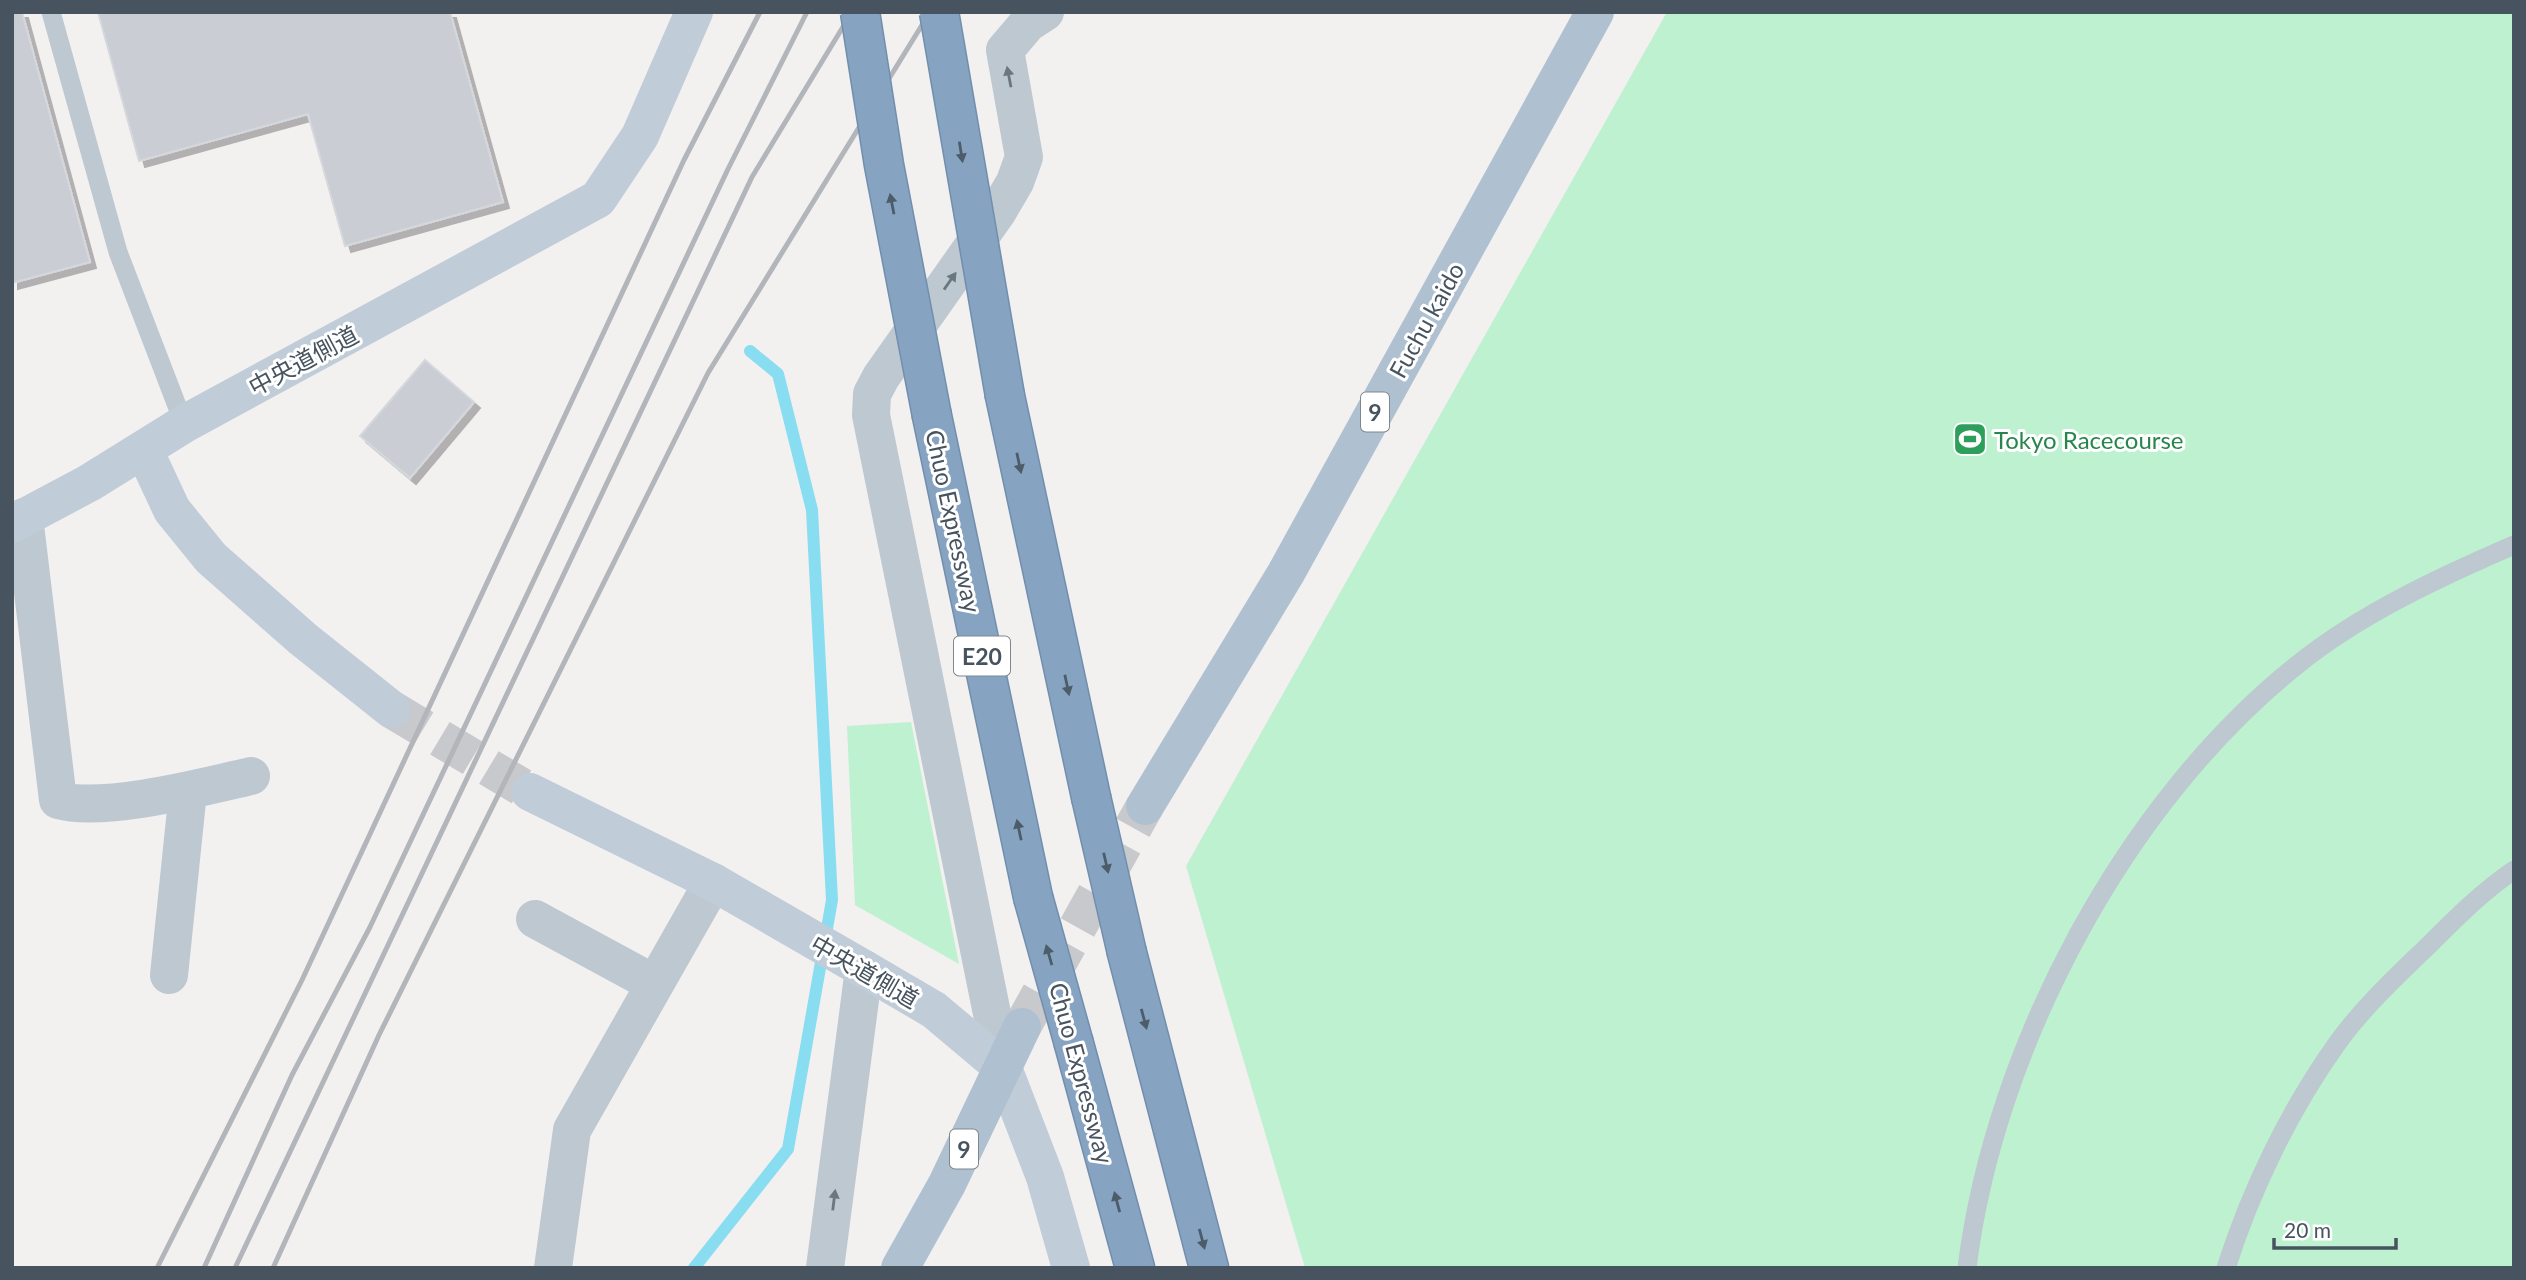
<svg xmlns="http://www.w3.org/2000/svg" width="2526" height="1280" font-family="Lato,'Noto Sans JP',sans-serif">
  <style>
    .green { fill: #bef1d0 }
    .lines { fill: none; stroke-linecap: round; stroke-linejoin: round }
    .stream { stroke: #89ddf0; stroke-width: 12 }
    .building { fill: #cacdd3; stroke: #d4d7dc; stroke-width: 2; filter: url(#shadow) }
    .secondary-tunnel { stroke: #c8c9cc; stroke-width: 38; stroke-dasharray: 38 19; stroke-linecap: butt }
    .primary-tunnel { stroke: #c8c9cc; stroke-width: 38; stroke-dasharray: 38 19; stroke-linecap: butt }
    .highway-casing { stroke: #718fad; stroke-width: 41 }
    .lane { stroke: #bdc8d0; stroke-width: 19 }
    .street { stroke: #bdc8d0; stroke-width: 38 }
    .secondary { stroke: #c0ccd8; stroke-width: 38 }
    .primary { stroke: #afc1d0; stroke-width: 38 }
    .highway { stroke: #86a4c1; stroke-width: 38 }
    .rail { stroke: #b2b6bb; stroke-width: 5 }
    .highway-bridge-casing { stroke: #718fad; stroke-width: 41; stroke-linecap: butt }
    .highway-bridge { stroke: #86a4c1; stroke-width: 38 }
    .oneway { fill: #6a7781 }
    .oneway2 { fill: #4d5c69 }
    .labels { text-anchor: middle; dominant-baseline: central; stroke-width: 6; stroke-linejoin: round; paint-order: stroke }
    .shield { fill: #fff; stroke: #7e878f; stroke-width: 2 }
    .shield-label { font-size: 23px; font-weight: bold; fill: #47545f }
    .street-label { font-size: 24px; fill: #47545f; stroke: #fff }
    .leisure-label { font-size: 24px; fill: #27864d; stroke: #fff; text-anchor: start }
  </style>
  <defs>
    <filter id="shadow"><feDropShadow dx="6" dy="6" stdDeviation="0" flood-color="#0004"/></filter>
  </defs>
  <rect width="100%" height="100%" fill="#f3f0f0"/>
  <g class="green">
    <path d="M1667,12H2514V1268H1305L1186,866Z"/>
    <path d="M911,722L959,964L855,905L847,726Z"/>
  </g>
  <g class="lines">
    <path class="stream" d="M694,1268L788,1149L832,900L812,510L778,374L750,351"/>
  </g>
  <g class="building">
    <path d="M12,12H22L90,262L12,283Z"/>
    <path d="M98,12H450L503,202L345,246L308,114L139,161Z"/>
    <path d="M425,360L474,402L410,478L360,436Z"/>
  </g>
  <g class="lines">
    <path class="secondary-tunnel" d="M391,709L530,792"/>
    <path class="primary-tunnel" d="M1022,1027L1145,806"/>
    <g class="highway-casing">
      <g id="highway">
        <path d="M1005,396L1091,797"/>
        <path d="M932,416L1033,897"/>
        <path d="M1127,953L1209,1268"/>
        <path d="M1074,1044L1135,1268"/>
      </g>
    </g>
    <g class="lane">
      <path d="M51,12L118,252L184,424"/>
      <path d="M1967,1268C1994,1049 2124,803 2297,665C2360,614 2440,577 2514,545"/>
      <path d="M2226,1268C2251,1190 2289,1111 2336,1045C2362,1008 2398,975 2430,944C2457,917 2483,891 2514,870"/>
    </g>
    <g class="street">
      <path d="M24,517L58,800C103,813 203,787 251,776"/>
      <path d="M535,919L653,983"/>
      <path d="M169,975L188,791"/>
      <path d="M1003,1068L871,415L872,394L881,377L998,211L1015,182L1024,157L1005,50L1028,23L1045,12"/>
      <path d="M553,1268L572,1130L713,882"/>
      <path d="M825,1268L864,969"/>
    </g>
    <g class="secondary">
      <path d="M144,450L172,510L211,558L303,639L391,709"/>
      <path d="M12,524L89,483L184,424L598,199L640,136L694,12"/>
      <path d="M530,792L713,882L864,969L934,1010L1003,1068L1045,1177L1071,1268"/>
    </g>
    <g class="primary">
      <path d="M1145,806L1286,573L1595,12"/>
      <path d="M900,1268L947,1184L1022,1027"/>
    </g>
    <use href="#highway" class="highway"/>
    <g class="rail">
      <path d="M157,1268L302,980L684,160L760,12"/>
      <path d="M204,1268L292,1075L370,927L728,169L807,12"/>
      <path d="M235,1268L752,177L852,12"/>
      <path d="M273,1268L379,1035L708,373L930,12"/>
    </g>
    <g class="highway-bridge-casing">
      <g id="highway-bridge">
        <path d="M860,12L884,165L932,416"/>
        <path d="M939,12L1005,396"/>
        <path d="M1091,797L1127,953"/>
        <path d="M1033,897L1074,1044"/>
      </g>
    </g>
    <use href="#highway-bridge" class="highway-bridge"/>
  </g>
  <defs><path id="oneway-solid" d="M-6-.8H1V-3.2L6.5 0L1 3.2V.8H-6Z" transform="scale(1.75)"/></defs>
  <g class="oneway">
    <use href="#oneway-solid" transform="translate(1009 77) rotate(-101)"/>
    <use href="#oneway-solid" transform="translate(950 281) rotate(-55)"/>
    <use href="#oneway-solid" transform="translate(834 1200) rotate(-83)"/>
  </g>
  <g class="oneway2">
    <use href="#oneway-solid" transform="translate(961 152) rotate(81)"/>
    <use href="#oneway-solid" transform="translate(892 204) rotate(-101)"/>
    <use href="#oneway-solid" transform="translate(1019 463) rotate(78)"/>
    <use href="#oneway-solid" transform="translate(1067 685) rotate(78)"/>
    <use href="#oneway-solid" transform="translate(1019 830) rotate(-102)"/>
    <use href="#oneway-solid" transform="translate(1106 863) rotate(77)"/>
    <use href="#oneway-solid" transform="translate(1049 955) rotate(-106)"/>
    <use href="#oneway-solid" transform="translate(1144 1019) rotate(75)"/>
    <use href="#oneway-solid" transform="translate(1117 1202) rotate(-105)"/>
    <use href="#oneway-solid" transform="translate(1202 1239) rotate(75)"/>
  </g>
  <defs>
    <g id="stadium-square" transform="scale(1.75)"><rect x="-9" y="-9" width="18" height="18" rx="4" fill="#2e9e5b" stroke="#fff"/><path d="M0-5a6.5 5 0 1 0 0 10a6.5 5 0 1 0 0-10ZM-3.5-1.8h7v3.6h-7Z" fill="#fff"/></g>
  </defs>
  <g fill-rule="evenodd">
    <use href="#stadium-square" x="1970" y="439"/>
  </g>
  <g class="labels">
    <g class="shield">
      <rect x="1361" y="392.5" width="28" height="39" rx="5"/>
      <rect x="954" y="636.5" width="56" height="39" rx="5"/>
      <rect x="950" y="1129.5" width="28" height="39" rx="5"/>
    </g>
    <g class="shield-label">
      <text x="1375" y="412">9</text>
      <text x="982" y="656">E20</text>
      <text x="964" y="1149">9</text>
    </g>
    <g class="street-label">
      <text transform="translate(1426 320) rotate(-61)">Fuchu kaido</text>
      <text transform="translate(303 360) rotate(-28)">中央道側道</text>
      <text transform="translate(954 521) rotate(78)">Chuo Expressway</text>
      <text transform="translate(865 971) rotate(30)">中央道側道</text>
      <text transform="translate(1082 1073) rotate(75)">Chuo Expressway</text>
    </g>
    <g class="leisure-label">
      <text x="1994" y="439">Tokyo Racecourse</text>
    </g>
  </g>
  <rect width="2526" height="1280" fill="none" stroke="#47545f" stroke-width="28"/>
  <path d="M2274 1238v10h122v-10" fill="none" stroke="#47545f" stroke-width="3.5"/>
  <text x="2284" y="1238" font-size="21" fill="#47545f" stroke="#ffffff" stroke-width="5" paint-order="stroke">20 m</text>
</svg>
